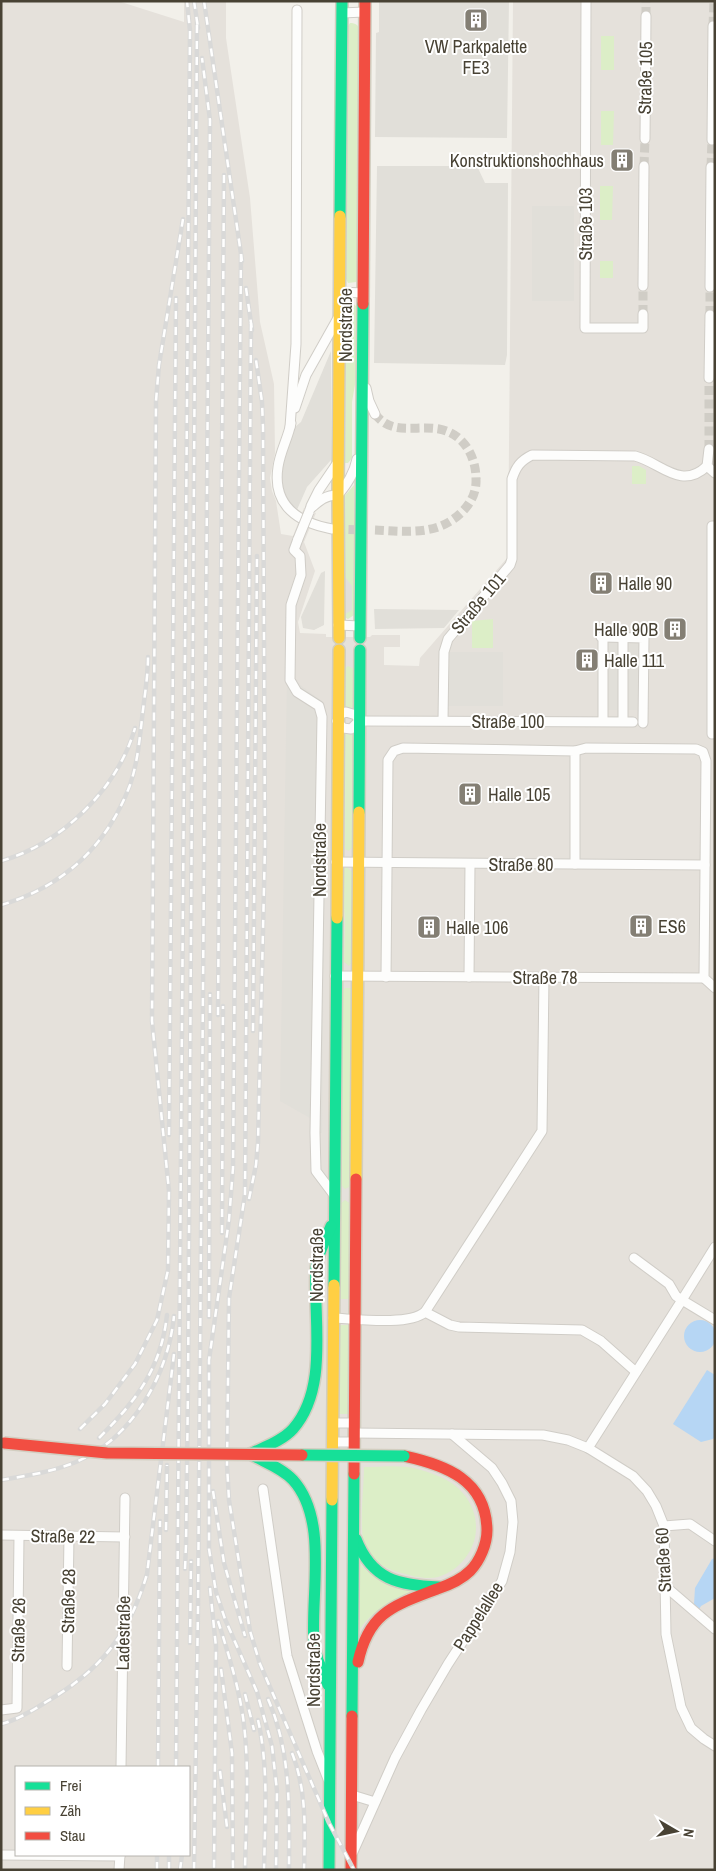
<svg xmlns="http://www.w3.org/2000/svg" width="716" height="1871" font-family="'Archivo Narrow',sans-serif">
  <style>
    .industrial { fill: #e5e1db; fill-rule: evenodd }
    .green { fill: #dceec7 }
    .parking { fill: #e1dfd9 }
    .water { fill: #b6d6f4 }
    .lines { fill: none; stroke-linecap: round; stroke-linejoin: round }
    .street-tunnel { stroke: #d0cdc6; stroke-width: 9; stroke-dasharray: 9 4.5; stroke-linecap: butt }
    .street-casing { stroke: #d0cdc7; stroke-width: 11 }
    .fast-casing { stroke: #d2cec0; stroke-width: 14 }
    .slow-casing { stroke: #d2cec0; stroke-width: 14 }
    .jam-casing { stroke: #d2cec0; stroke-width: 14 }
    .street { stroke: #fdfdfc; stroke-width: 9 }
    .fast { stroke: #16e098; stroke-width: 11 }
    .slow { stroke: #ffcf43; stroke-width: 11 }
    .jam { stroke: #f24e42; stroke-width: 11 }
    .rail-casing { stroke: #d9d9d8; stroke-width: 4.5 }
    .rail { stroke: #fff; stroke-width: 2.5; stroke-dasharray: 8; stroke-linecap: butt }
    .street-bridge-casing { stroke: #d0cdc7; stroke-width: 11; stroke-linecap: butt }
    .fast-bridge-casing { stroke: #d2cec0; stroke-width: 14; stroke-linecap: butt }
    .jam-bridge-casing { stroke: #d2cec0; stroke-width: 14; stroke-linecap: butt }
    .street-bridge { stroke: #fdfdfc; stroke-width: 9 }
    .fast-bridge { stroke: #16e098; stroke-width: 11 }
    .jam-bridge { stroke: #f24e42; stroke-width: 11 }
    .labels { text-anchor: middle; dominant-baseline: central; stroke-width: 4; stroke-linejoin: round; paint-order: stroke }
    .poi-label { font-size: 18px; fill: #484234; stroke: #fff; text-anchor: start }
    .street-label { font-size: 18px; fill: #484234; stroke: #fff }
  </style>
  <rect width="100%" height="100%" fill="#f2f0ea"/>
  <path class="industrial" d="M1,1H118L184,22V1H226V38L250,198L260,322L274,384L275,453L270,478L272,491L276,501L281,534L293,536L304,508L316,513L304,542L315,571L298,622L300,633L326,634V637H370L372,635H400V647H384V665L419,666L420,658L508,557L513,1H715V1870H1ZM16,1767H189V1855H16Z"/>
  <g class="green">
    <path d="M350,23C356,23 358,25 360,31L359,277L356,282L348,283L346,279L348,26Z"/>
    <rect x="601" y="36" width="13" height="34"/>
    <path d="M601,111H614L613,145H601Z"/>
    <path d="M600,186H613L612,220H600Z"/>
    <rect x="600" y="261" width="13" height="17"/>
    <path d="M352,303L356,306L357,373L352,402V458L348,463H345L346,307L348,304Z"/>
    <path d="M632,466H639L646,470V484H632Z"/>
    <path d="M354,485V615L348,619L342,616L343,498Z"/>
    <path d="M493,619V648H472V621Z"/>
    <path d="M348,666L354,669L353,707L349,709L344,706V669Z"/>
    <path d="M346,734L353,735L354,738L353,846L349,851L345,849V793L343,737Z"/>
    <path d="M347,867L352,872V962L349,966L344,962L345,918L341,879L343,869Z"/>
    <path d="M345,988H351L353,991L351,1183L349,1187L345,1189L340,1184L341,993Z"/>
    <path d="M345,1200L351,1204V1299H340V1204Z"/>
    <path d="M340,1325H350V1414H339Z"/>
    <path d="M364,1467C383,1467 403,1464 421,1470C434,1474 449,1479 459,1489C477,1506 482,1533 468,1554C461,1565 451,1573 438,1577C427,1580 412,1576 401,1573C384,1568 371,1561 364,1543C359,1526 364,1486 364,1467Z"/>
    <path d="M359,1563C374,1581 396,1584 418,1590C393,1601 371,1609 357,1634Z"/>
  </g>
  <g class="parking">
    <path d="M379,1H509L507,138L375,137L376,33L379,32Z"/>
    <path d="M377,166H477L485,183H508L507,355L505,365L374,363Z"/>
    <rect x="532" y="206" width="42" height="95"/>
    <path d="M331,351V460L307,487L296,512L285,497L279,478L289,442L295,427L301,422Z"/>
    <path d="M325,571L324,625L314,630L303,628L301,617L321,573Z"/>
    <path d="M342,573L352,586V610L342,616Z"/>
    <path d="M374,609L459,610L444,628L375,629Z"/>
    <path d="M608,639L642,640L641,710H607Z"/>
    <rect x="447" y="652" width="56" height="54"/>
    <path d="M287,676L295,678L300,685L323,702L326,719L322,1133H310V1118L280,1101Z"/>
  </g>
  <g class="water">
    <circle cx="700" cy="1336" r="16"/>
    <path d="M707,1370L715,1375V1437L713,1439L701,1442L673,1424Z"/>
    <path d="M715,1558V1598L701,1606L698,1611L691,1606L694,1604L695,1588L712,1559Z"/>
  </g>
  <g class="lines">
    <g class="street-tunnel">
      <path d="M646,16V1"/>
      <path d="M713,26L714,1"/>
      <path d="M644,166L645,139"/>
      <path d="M711,167L712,140"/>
      <path d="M643,314V286"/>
      <path d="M710,315V287"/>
      <path d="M709,449V378"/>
      <path d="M335,529L367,530"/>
      <path d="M375,530C399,531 427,535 449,522C464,513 477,498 476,479C476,456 463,433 439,429C415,425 392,436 375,414"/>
    </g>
    <g class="street-casing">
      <g id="street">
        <path d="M586,1L585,328H643V314"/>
        <path d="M342,13L364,12"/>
        <path d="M645,139L646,16"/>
        <path d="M712,140L713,26"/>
        <path d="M643,286L644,166"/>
        <path d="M710,287L711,167"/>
        <path d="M341,292L363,293"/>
        <path d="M709,378L710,315"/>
        <path d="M366,388L369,401L375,414"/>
        <path d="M295,408L306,375L338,318"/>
        <path d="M291,423C288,438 280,452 278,467C272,506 299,523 332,529"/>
        <path d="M290,427L296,344L297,10"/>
        <path d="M707,466L709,449"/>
        <path d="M707,466L715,473"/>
        <path d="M311,506L319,490L338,462"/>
        <path d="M310,509C319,501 325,495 338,495C347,484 354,474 357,459"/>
        <path d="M298,539L294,550L300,556L301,575L291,605L290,680L297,692L319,706L322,717L315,1133L316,1171L334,1195"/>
        <path d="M338,625L360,626"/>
        <path d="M601,637H603V721"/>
        <path d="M603,637L644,638L643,723"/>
        <path d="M346,712L356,715L359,721L351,729L343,728L337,721L341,714Z"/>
        <path d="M443,720L444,652L448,639L510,565L512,559V479C516,467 520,461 532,455L635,456C660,462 681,491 707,466"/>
        <path d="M359,721L633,722"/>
        <path d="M623,721V637"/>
        <path d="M712,734V526H715"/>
        <path d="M575,751L586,748L696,749L703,752L706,761L704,978L715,988"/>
        <path d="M336,862L705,865"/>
        <path d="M335,976L704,978"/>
        <path d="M386,977L388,760L394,751L403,748L575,751V864"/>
        <path d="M469,977L470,864"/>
        <path d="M634,1258L669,1284L676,1296L682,1300L715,1247"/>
        <path d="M425,1312L450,1325L459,1327L582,1330L601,1341L636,1372"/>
        <path d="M333,1318C355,1319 409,1326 425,1312L542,1131L544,977"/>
        <path d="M333,1423H354"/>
        <path d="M354,1433L543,1435L568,1440L588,1448L633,1476L647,1491L656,1506L664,1526L666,1634L681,1707L691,1728L704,1739L715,1746"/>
        <path d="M333,1442H354"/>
        <path d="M588,1448L682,1300L715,1320"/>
        <path d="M263,1489L287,1656L317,1751L328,1779"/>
        <path d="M664,1526L690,1524L715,1541"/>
        <path d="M1,1535L125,1537"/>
        <path d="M665,1586L715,1629"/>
        <path d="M67,1666L69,1536"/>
        <path d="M1,1710L17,1708L19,1536"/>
        <path d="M121,1767L125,1498"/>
        <path d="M352,1795L375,1802"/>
        <path d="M353,1852L395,1758L421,1710L448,1664L502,1581L510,1552L513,1522L511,1501L502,1483L492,1468L452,1434"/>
        <path d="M1,1855L120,1856"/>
        <path d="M119,1870L120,1855"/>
      </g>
    </g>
    <g class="fast-casing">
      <g id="fast">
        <path d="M340,216L342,1"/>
        <path d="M360,638L363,304"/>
        <path d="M359,812L360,650"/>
        <path d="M334,1285L337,918"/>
        <path d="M250,1454C264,1447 282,1441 293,1429C329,1388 313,1320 316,1269C317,1255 326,1239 331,1226"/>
        <path d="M250,1454C264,1462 282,1468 293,1480C329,1520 310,1595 314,1645L318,1660L328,1685"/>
        <path d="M356,1539C372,1580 398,1585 439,1587"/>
        <path d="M352,1716L354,1474"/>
        <path d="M329,1870L332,1500"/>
      </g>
    </g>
    <g class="slow-casing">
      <g id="slow">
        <path d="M339,638L338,495L340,216"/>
        <path d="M337,918L339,650"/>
        <path d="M356,1179L359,812"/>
        <path d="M332,1500L334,1285"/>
      </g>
    </g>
    <g class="jam-casing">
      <g id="jam">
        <path d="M363,304L365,1"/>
        <path d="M354,1474L356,1179"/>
        <path d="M358,1662C369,1612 393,1606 437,1589C449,1585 461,1580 470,1571C480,1561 487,1544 487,1530C486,1480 446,1465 404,1456"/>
        <path d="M351,1870L352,1716"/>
      </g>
    </g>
    <use href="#street" class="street"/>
    <use href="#fast" class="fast"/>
    <use href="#slow" class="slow"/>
    <use href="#jam" class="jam"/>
    <g class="rail-casing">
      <g id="rail">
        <path d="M194,1L198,28"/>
        <path d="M204,1L242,261"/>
        <path d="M241,254L233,1168L229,1220L209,1360V1549L216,1592L225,1619L257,1692L272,1746L277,1791L276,1870"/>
        <path d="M246,288L252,330"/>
        <path d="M251,323L245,1194L229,1298L227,1465L229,1500L250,1631L260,1664L329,1823L354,1870"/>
        <path d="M1,861C62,844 118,788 135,728"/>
        <path d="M1,905C63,887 107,846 130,785C138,762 140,735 143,710C145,693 148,675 148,657"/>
        <path d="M218,1015L224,175"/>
        <path d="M253,1031L257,556"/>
        <path d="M169,1135L176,298"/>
        <path d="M249,1199L256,1165L258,1142L265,845L263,427L262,402L256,360"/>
        <path d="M222,1233L223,1006"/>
        <path d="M209,1317L210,994"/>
        <path d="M80,1429L105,1404L135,1364L157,1320L168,1270L169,1191L152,1021L156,401L159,365L183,219"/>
        <path d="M99,1438C136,1401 161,1369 167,1315"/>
        <path d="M1,1480C26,1476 52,1472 76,1462C133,1438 168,1375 174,1316"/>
        <path d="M213,1491L224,1563L245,1636"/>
        <path d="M166,1530L167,1465"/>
        <path d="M185,1569L186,1545L188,1388L197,21"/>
        <path d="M210,1588L216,1647L214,1870"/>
        <path d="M218,1621C228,1652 238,1684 243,1717C250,1767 246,1819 245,1870"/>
        <path d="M190,1643L191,1561"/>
        <path d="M221,1669L232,1753L233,1870"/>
        <path d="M245,1694L254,1730"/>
        <path d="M268,1699C292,1754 289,1811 289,1870"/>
        <path d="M258,1720C269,1769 265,1820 264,1870"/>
        <path d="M1,1724C17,1720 32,1711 46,1702C100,1671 129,1635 147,1574L174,1354"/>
        <path d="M292,1753C307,1791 305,1830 304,1870"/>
        <path d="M158,1767L160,1521"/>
        <path d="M176,1767L190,31L187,1"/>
        <path d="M220,1771L227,1827"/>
        <path d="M157,1870V1855"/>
        <path d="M169,1870V1855"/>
        <path d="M180,1870L182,1855"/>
        <path d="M194,1870L198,1609L210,120L202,58"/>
      </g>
    </g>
    <use href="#rail" class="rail"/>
    <g class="street-bridge-casing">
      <path id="street-bridge" d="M298,539L309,512"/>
    </g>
    <g class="fast-bridge-casing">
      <path id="fast-bridge" d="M302,1455L404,1456"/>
    </g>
    <g class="jam-bridge-casing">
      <path id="jam-bridge" d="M4,1443L107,1453L302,1455"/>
    </g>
    <use href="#street-bridge" class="street-bridge"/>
    <use href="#fast-bridge" class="fast-bridge"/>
    <use href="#jam-bridge" class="jam-bridge"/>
  </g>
  <defs>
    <g id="building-square" transform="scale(1.25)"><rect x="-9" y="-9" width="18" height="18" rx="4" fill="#847f74" stroke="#fff"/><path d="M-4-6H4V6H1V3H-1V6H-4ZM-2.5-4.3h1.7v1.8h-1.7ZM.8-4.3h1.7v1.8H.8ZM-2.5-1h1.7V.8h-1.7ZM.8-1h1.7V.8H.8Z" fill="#fff"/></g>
  </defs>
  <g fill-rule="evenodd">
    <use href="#building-square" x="476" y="20"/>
    <use href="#building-square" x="622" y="160"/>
    <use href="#building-square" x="601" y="583"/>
    <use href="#building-square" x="675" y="629"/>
    <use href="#building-square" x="587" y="660"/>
    <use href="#building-square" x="470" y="794"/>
    <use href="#building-square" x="641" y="926"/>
    <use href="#building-square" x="429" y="927"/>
  </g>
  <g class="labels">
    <g class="poi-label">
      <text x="476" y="46" text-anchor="middle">VW Parkpalette<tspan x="476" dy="21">FE3</tspan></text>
      <text x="604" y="160" text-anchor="end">Konstruktionshochhaus</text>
      <text x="618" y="583">Halle 90</text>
      <text x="658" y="629" text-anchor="end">Halle 90B</text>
      <text x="604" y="660">Halle 111</text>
      <text x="488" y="794">Halle 105</text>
      <text x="658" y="926">ES6</text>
      <text x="446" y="927">Halle 106</text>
    </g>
    <g class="street-label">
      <text transform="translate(645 78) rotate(-89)">Straße 105</text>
      <text transform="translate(585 224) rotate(-90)">Straße 103</text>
      <text transform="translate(345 325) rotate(-90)">Nordstraße</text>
      <text transform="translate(478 603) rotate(-50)">Straße 101</text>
      <text x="508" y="721">Straße 100</text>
      <text transform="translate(319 860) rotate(-90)">Nordstraße</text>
      <text x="521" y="864">Straße 80</text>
      <text x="545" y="977">Straße 78</text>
      <text transform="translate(316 1265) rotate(-90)">Nordstraße</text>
      <text transform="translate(63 1536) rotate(1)">Straße 22</text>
      <text transform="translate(663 1560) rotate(-93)">Straße 60</text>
      <text transform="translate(68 1601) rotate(-89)">Straße 28</text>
      <text transform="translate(478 1616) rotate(-58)">Pappelallee</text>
      <text transform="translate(18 1630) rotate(-89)">Straße 26</text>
      <text transform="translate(123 1633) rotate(-89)">Ladestraße</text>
      <text transform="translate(313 1670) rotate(-90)">Nordstraße</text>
    </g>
  </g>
  <rect width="716" height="1871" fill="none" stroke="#484234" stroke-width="5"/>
  <rect x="15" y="1766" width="175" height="90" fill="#ffffff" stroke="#b6b3ae"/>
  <rect x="25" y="1782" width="25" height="8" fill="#16e098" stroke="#b6b3ae"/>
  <text x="60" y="1791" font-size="15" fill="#484234">Frei</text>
  <rect x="25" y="1807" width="25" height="8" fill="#ffcf43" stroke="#b6b3ae"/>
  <text x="60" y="1816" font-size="15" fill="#484234">Zäh</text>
  <rect x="25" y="1832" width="25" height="8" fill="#f24e42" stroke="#b6b3ae"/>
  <text x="60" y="1841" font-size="15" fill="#484234">Stau</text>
  <g transform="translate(676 1831) rotate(99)" stroke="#ffffff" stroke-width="4" paint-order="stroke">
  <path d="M0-4L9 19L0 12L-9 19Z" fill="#484234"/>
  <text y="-8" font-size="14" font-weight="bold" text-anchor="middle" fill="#484234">N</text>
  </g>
</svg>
